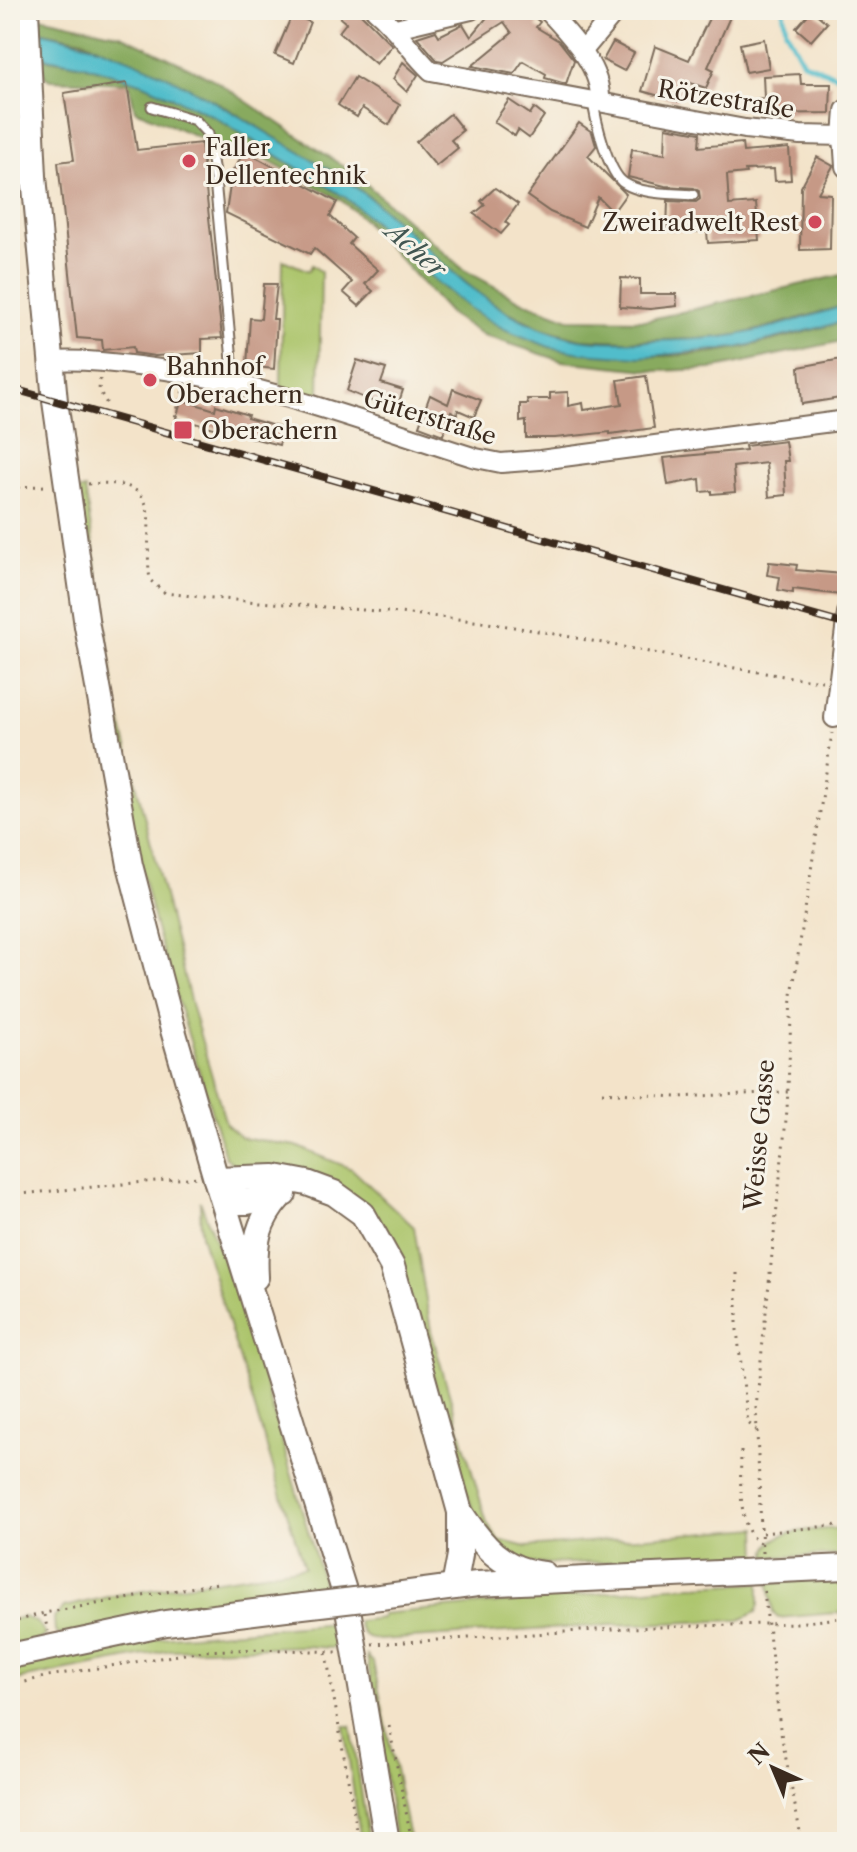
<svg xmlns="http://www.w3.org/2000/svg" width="857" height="1852" font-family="'Libre Caslon Text',serif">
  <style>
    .green { fill: #abc46a; stroke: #737744; stroke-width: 2 }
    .forest { fill: #88aa5e; stroke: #626a3e; stroke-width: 2 }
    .water { fill: #51bdcb; stroke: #467474; stroke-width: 2 }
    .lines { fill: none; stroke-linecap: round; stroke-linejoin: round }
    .stream { stroke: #51bdcb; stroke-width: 5 }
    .building { fill: #c69986 }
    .service-casing { stroke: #7b6b5a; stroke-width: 13 }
    .minor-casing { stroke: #7b6b5a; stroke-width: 22 }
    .tertiary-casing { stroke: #7b6b5a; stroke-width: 26 }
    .secondary-casing { stroke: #7b6b5a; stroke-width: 28 }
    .path { stroke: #7b6b5a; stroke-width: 3; stroke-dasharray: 2 6; stroke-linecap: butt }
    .service { stroke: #fff; stroke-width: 9 }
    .minor { stroke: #fff; stroke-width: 18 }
    .tertiary { stroke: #fff; stroke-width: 22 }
    .secondary { stroke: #fff; stroke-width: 24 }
    .rail-casing { stroke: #3b2a1e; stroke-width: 8 }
    .rail { stroke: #f7f3e8; stroke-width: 5; stroke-dasharray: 15; stroke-linecap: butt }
    .secondary-bridge-casing { stroke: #7b6b5a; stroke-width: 28; stroke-linecap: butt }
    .secondary-bridge { stroke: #fff; stroke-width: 24 }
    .poi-dot { fill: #d1495b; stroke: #f7f3e8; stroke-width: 3 }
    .labels { text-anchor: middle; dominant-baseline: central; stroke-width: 6; stroke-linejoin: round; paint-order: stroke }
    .street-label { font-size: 24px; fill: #3b2a1e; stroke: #f7f3e8 }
    .poi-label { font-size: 24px; fill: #3b2a1e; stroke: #f7f3e8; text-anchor: start }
    .water-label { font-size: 26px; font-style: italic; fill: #425652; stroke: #f7f3e8 }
  </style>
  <rect width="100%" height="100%" fill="#f7f3e8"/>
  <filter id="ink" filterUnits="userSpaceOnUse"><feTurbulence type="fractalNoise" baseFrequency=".0125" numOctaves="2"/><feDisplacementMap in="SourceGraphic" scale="16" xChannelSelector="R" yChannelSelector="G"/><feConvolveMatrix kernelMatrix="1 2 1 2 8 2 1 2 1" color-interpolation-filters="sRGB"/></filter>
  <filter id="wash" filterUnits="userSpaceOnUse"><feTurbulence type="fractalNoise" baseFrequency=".006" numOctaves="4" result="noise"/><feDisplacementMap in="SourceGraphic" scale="32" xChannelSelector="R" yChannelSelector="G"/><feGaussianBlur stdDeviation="1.8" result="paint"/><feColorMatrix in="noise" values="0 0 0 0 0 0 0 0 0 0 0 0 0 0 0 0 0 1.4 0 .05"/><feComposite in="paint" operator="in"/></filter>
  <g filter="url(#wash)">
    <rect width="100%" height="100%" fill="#f3e3c9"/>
    <g class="green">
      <path d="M283,260L309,271L312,265L321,272L319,397L281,387Z"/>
      <path d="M85,489L116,703L192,1008L226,1124L241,1137L296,1146L352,1169L414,1227L431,1331L487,1523L499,1540L526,1547L757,1528L758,1558L535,1564L513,1560L478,1525L459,1470L458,1444L445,1419L396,1248L385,1228L365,1203L246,1169L234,1165L225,1156L156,929L125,802L75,492Z"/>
      <path d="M200,1201L247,1322L325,1589L58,1635L55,1631L54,1618L64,1607L117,1595L304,1567L201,1235Z"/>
      <path d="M847,1528V1555L767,1557C763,1526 825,1530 847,1528Z"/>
      <path d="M847,1577V1612L778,1618L773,1613L769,1583Z"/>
      <path d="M759,1583V1604L756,1612L740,1620L612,1625L379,1640C365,1638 361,1635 357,1621L382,1618V1614L669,1587Z"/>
      <path d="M23,1617C35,1620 40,1623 45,1635L39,1640L10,1648V1620Z"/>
      <path d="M333,1623L339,1645L330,1648L304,1646L171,1650L10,1681V1667L119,1644L169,1637Z"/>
      <path d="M367,1656L373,1662L410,1842H396Z"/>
      <path d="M344,1726H351L369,1842H361Z"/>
    </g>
    <g class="forest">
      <path d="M36,16L121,35L213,79L356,175L464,270L521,301L569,319L647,320L846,274L847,305L739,335L700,339L624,341L581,339L541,328L502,309L457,278L370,198L338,176L220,104L83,40L38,31Z"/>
      <path d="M43,58L84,65L145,84L213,116L346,198L549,347C611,358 677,360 739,348C775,341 811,330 847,321V340L711,369L656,371L562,361L483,335L451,315L362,218L342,201L241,145L231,151L135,110L129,83L50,80L44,76Z"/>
    </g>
    <path class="water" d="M38,31C131,50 199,91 279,140C310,158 343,176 371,199C440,255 485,320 579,339C600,343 624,341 645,341C676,340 706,340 736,335C773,329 811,315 847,305V321L737,348L640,357L581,353L549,347L504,329L469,308L434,280L371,219L346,198L213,116L144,84L84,65L36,56Z"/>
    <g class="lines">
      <path class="stream" d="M783,10L786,30L803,62L847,80"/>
    </g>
    <g id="blocks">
      <g class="building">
        <path d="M294,10H310L305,20L310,22L294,63L275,55Z"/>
        <path d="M347,10H357L392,45L376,64L339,32L346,23L340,18Z"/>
        <path d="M493,10H525L540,22L536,27L559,41L574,60L566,84L545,78L546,74L523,61L514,74L472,66L512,33L504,22L443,61L437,60L417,37L436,31L439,36L463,24L471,37Z"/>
        <path d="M713,10H733L708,67L714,70L706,88L684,81L677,101L642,91L655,46L689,60Z"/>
        <path d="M812,10L827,23L811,41L796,28Z"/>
        <path d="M764,39L769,68L746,72L740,44Z"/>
        <path d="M613,42L634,53L624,71L603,60Z"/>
        <path d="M403,62L418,75L407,92L393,79Z"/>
        <path d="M800,74L801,84H831L830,113L755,114V99L764,98L763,76Z"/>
        <path d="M355,77L400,105L389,125L362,108L357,117L338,105Z"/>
        <path d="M127,83L137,150L201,143L222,338L202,339V353L155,356L134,353L133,347L103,350L102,340L77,338L58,162L74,160L64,93Z"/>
        <path d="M509,100L530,114L534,108L544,116L529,138L518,130L515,136L494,122Z"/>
        <path d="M450,114L463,130L451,140L458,148L436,166L416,142Z"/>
        <path d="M579,123L592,132L596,146L588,156L626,194L613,212L598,197L585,227L550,212L527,196Z"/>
        <path d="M666,127L700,133L699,147L742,143L743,152L789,148L791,180L775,181L774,169L745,170L746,173L727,175L729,205L756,203L759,240L708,243L707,232L667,230L668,201L696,202L700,199L699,191L694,188L665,186L628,177L632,149L665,154Z"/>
        <path d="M245,151L337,202L330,216L354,238L349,244L378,270L365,284L373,291L359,306L343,292L352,282L314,248L310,254L226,213L232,172Z"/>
        <path d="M817,157L833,166L818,193L831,194L830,249L800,250L801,187Z"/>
        <path d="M495,188L518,204L505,222L509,225L501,234L474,214L485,205L481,201Z"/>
        <path d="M621,278L640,279V294H676L677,306L650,309L620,307Z"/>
        <path d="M264,284H277L273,319H277L274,369L247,366L250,318L261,319Z"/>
        <path d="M847,358V397L802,404L799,367Z"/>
        <path d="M357,360L386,369L381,383L403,390L396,411L347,391Z"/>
        <path d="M646,376L654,428L610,434V432L555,438H526V421L520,422V404H528L527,399H550V393L568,392V406L583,403L584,410L622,404L618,380Z"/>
        <path d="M453,389L481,400L474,417L458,410L457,414L451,411L443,435L419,426L430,395L448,404Z"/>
        <path d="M182,400L215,410L216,405L248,415L247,418L284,429L279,445L176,418Z"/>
        <path d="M785,441L788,461H784L786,495L769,497L766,463L733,467L735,492L712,494V491L701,492L700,479L668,485L664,458L746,450L745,446Z"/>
        <path d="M769,562L797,565L796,570L843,574L840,595L793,589V593L778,590L780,577L767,575Z"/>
      </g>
    </g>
  </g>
  <g filter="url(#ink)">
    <use href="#blocks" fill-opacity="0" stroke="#7b6b5a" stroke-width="2"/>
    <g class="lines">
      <g class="service-casing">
        <g id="service">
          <path d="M593,100C595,119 608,173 624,183C643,195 672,193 693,195"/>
          <path d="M152,107L195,120L208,134L215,180L234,382"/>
        </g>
      </g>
      <g class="minor-casing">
        <g id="minor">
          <path d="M375,10C398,29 410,51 431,71L745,129L800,135L845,136"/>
          <path d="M547,10C569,34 602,67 600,101"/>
          <path d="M396,28L471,10"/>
          <path d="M582,52L617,10"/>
          <path d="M10,177L34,176"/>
          <path d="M52,361C82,359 109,362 138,366C255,380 365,423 476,458L501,463L540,460L847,420"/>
          <path d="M834,718L847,613"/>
        </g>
      </g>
      <g class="tertiary-casing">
        <path id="tertiary" d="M847,111L845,136L847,166"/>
      </g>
      <g class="secondary-casing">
        <g id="secondary">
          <path d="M26,10L34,176L55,401L87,626L130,865L173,1030L216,1179L346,1597L387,1842"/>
          <path d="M216,1179L275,1177L307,1183L334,1193L363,1214L392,1266L460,1512V1555L454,1587"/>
          <path d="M224,1202H247L284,1194"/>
          <path d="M256,1277C254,1242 257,1222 281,1195"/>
          <path d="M460,1512C482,1545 501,1570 544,1574"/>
          <path d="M380,1597L477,1584L847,1567"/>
          <path d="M10,1656L166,1623L294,1607"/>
        </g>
      </g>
      <g class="path">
        <path d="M775,10L776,16"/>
        <path d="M100,379L99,390L107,404"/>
        <path d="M173,424L184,387"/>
        <path d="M88,484C171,477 142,524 150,580L165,593C268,605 370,608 474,621C590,637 705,667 822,681"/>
        <path d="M10,487L48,486"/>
        <path d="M602,1092L677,1097L788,1092"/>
        <path d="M10,1195L197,1177"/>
        <path d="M737,1273V1330L748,1423L757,1430"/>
        <path d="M741,1451C741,1474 736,1535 762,1544"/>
        <path d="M762,1533L847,1524"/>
        <path d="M762,1553L756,1408L787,1110L792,995L832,733"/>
        <path d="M764,1591L780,1728L802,1842"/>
        <path d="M44,1615L48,1631"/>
        <path d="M10,1623L44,1613L218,1583"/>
        <path d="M372,1644L629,1628L798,1623L847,1617"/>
        <path d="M326,1653L359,1842"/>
        <path d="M10,1686L48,1676L203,1651L261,1649L337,1652"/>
        <path d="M389,1726L412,1842"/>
      </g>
      <use href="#service" class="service"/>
      <use href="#minor" class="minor"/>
      <use href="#tertiary" class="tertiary"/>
      <use href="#secondary" class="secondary"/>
      <g class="rail-casing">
        <path id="rail" d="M10,388L847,625"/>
      </g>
      <use href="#rail" class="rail"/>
      <g class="secondary-bridge-casing">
        <path id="secondary-bridge" d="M294,1607L380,1597"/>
      </g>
      <use href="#secondary-bridge" class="secondary-bridge"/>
    </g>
  </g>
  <g class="poi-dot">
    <circle cx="189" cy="161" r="8"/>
    <circle cx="815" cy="222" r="8"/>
    <circle cx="150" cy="380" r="8"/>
    <rect x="173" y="420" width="20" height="20" rx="4"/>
  </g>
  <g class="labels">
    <g class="street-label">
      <text transform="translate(726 99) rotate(9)">Rötzestraße</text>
      <text transform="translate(430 417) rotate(17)">Güterstraße</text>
      <text transform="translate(759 1135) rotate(-85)">Weisse Gasse</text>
    </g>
    <g class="poi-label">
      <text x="205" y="147">Faller<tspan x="205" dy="28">Dellentechnik</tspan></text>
      <text x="799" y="222" text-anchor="end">Zweiradwelt Rest</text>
      <text x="166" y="366">Bahnhof<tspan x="166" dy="28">Oberachern</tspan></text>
      <text x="201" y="430">Oberachern</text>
    </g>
    <g class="water-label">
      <text transform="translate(416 250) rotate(41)">Acher</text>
    </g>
  </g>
  <rect width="857" height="1852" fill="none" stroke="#f7f3e8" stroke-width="40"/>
  <g transform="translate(773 1768) rotate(316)" stroke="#f7f3e8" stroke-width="6" paint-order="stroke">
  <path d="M0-6L14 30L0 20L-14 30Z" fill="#3b2a1e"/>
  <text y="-12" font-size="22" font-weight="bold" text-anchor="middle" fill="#3b2a1e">N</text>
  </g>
</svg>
